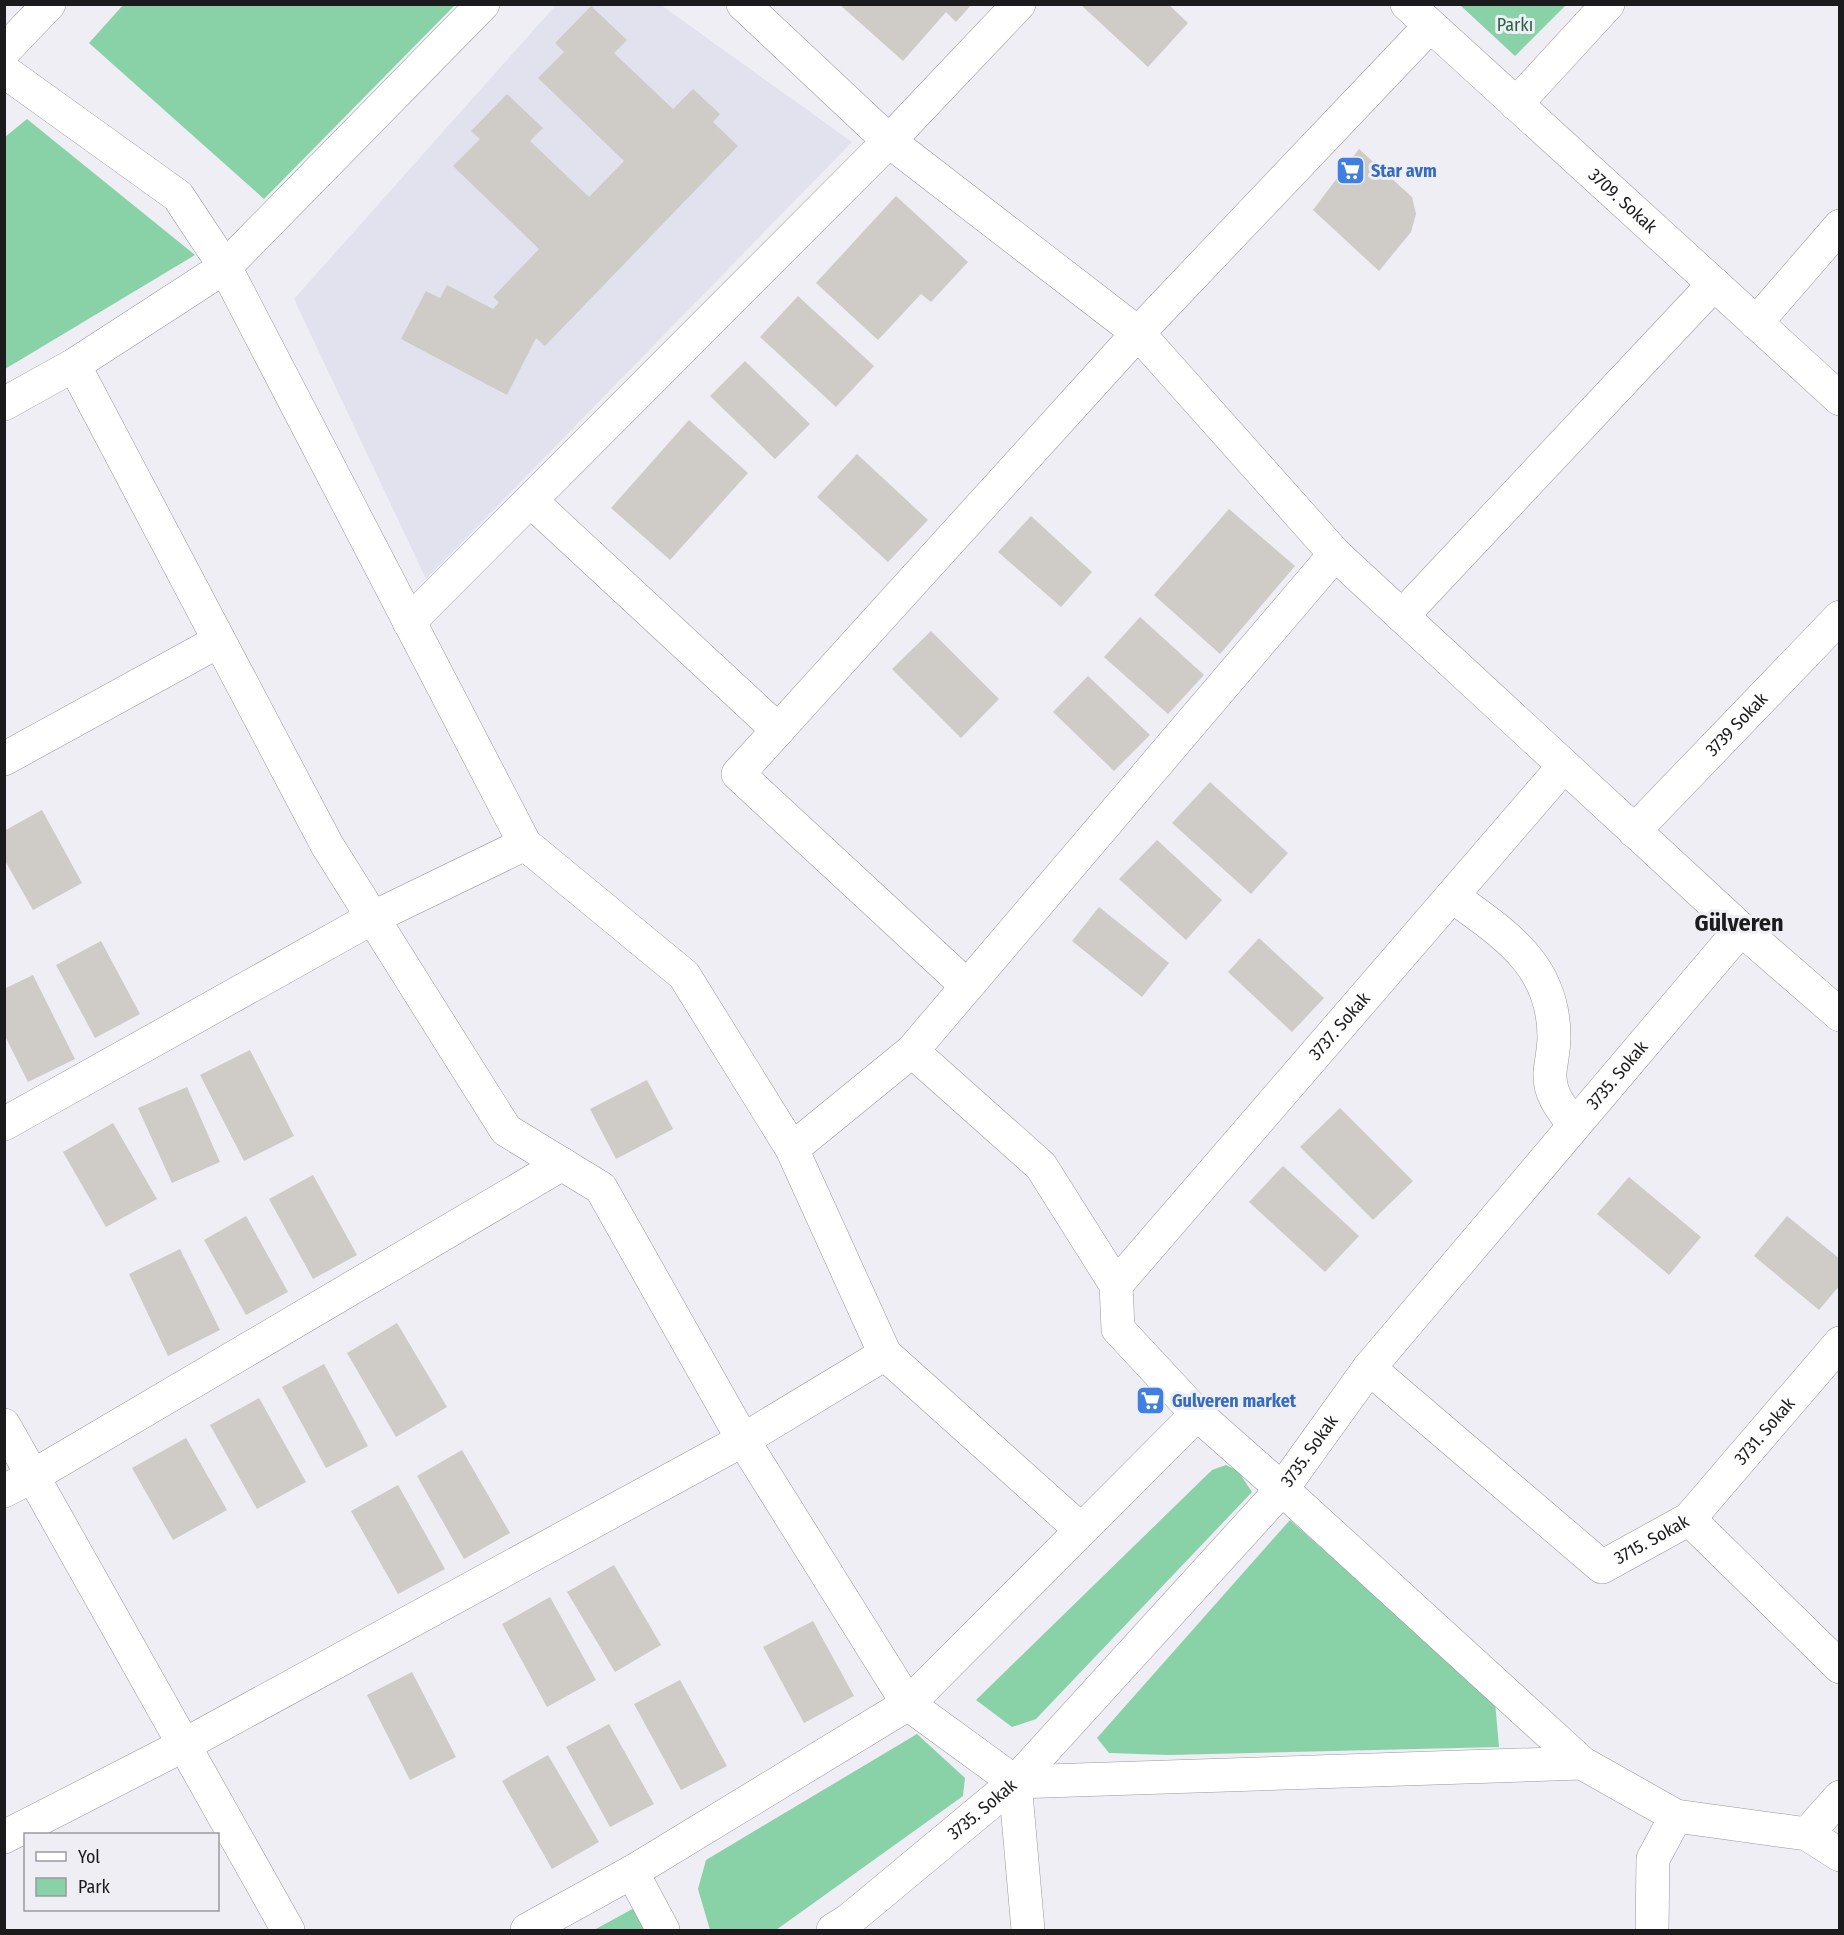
<svg xmlns="http://www.w3.org/2000/svg" width="1844" height="1935" font-family="'Fira Sans Condensed',sans-serif">
  <rect width="100%" height="100%" fill="#eeeef4"/>
  <path fill="#e2e2ef" d="M 556,5 L 661,5 L 852,142 L 426,579 L 294,299 Z"/>
  <g fill="#89d1a7">
    <path d="M 124,4 L 455,4 L 455,5 L 264,199 L 89,43 Z"/>
    <path d="M 1460,5 L 1566,5 L 1515,56 Z"/>
    <path d="M 27,119 L 195,255 L 5,369 L 5,137 Z"/>
    <path d="M 1226,1465 L 1238,1471 L 1252,1492 L 1036,1719 L 1012,1727 L 976,1700 L 1212,1470 Z"/>
    <path d="M 1290,1520 L 1495,1702 L 1499,1747 L 1168,1755 L 1109,1753 L 1097,1738 Z"/>
    <path d="M 917,1734 L 965,1778 L 963,1796 L 776,1930 L 710,1930 L 698,1889 L 706,1860 Z"/>
    <path d="M 636,1907 L 646,1930 L 594,1930 Z"/>
  </g>
  <g fill="#cfcbc7">
    <path d="M 839,4 L 972,4 L 956,22 L 946,12 L 903,61 Z"/>
    <path d="M 1080,4 L 1168,4 L 1188,23 L 1148,67 Z"/>
    <path d="M 591,6 L 627,40 L 614,53 L 673,109 L 693,89 L 720,114 L 713,122 L 738,146 L 545,346 L 536,338 L 507,395 L 401,339 L 426,291 L 440,298 L 447,285 L 493,309 L 499,302 L 493,297 L 539,249 L 453,166 L 480,139 L 471,131 L 507,94 L 543,128 L 530,141 L 589,197 L 624,161 L 538,78 L 564,52 L 555,43 Z"/>
    <path d="M 1359,149 L 1412,197 L 1416,214 L 1411,232 L 1379,271 L 1313,210 Z"/>
    <path d="M 896,196 L 968,262 L 931,302 L 921,294 L 878,340 L 816,283 Z"/>
    <path d="M 798,296 L 874,366 L 836,407 L 760,337 Z"/>
    <path d="M 745,361 L 810,424 L 775,459 L 710,396 Z"/>
    <path d="M 689,420 L 748,473 L 670,560 L 611,508 Z"/>
    <path d="M 857,454 L 928,520 L 888,562 L 817,497 Z"/>
    <path d="M 1229,509 L 1295,566 L 1220,654 L 1154,595 Z"/>
    <path d="M 1031,516 L 1092,572 L 1061,607 L 998,552 Z"/>
    <path d="M 1140,617 L 1204,675 L 1168,714 L 1104,657 Z"/>
    <path d="M 931,631 L 999,699 L 961,738 L 892,669 Z"/>
    <path d="M 1088,676 L 1150,735 L 1114,771 L 1053,712 Z"/>
    <path d="M 1210,782 L 1288,853 L 1251,894 L 1172,823 Z"/>
    <path d="M 42,810 L 82,883 L 33,910 L 4,859 L 4,831 Z"/>
    <path d="M 1157,840 L 1222,900 L 1186,940 L 1119,879 Z"/>
    <path d="M 1099,907 L 1169,963 L 1142,997 L 1072,941 Z"/>
    <path d="M 1259,938 L 1324,998 L 1292,1032 L 1228,972 Z"/>
    <path d="M 101,941 L 140,1014 L 95,1038 L 56,965 Z"/>
    <path d="M 33,975 L 75,1059 L 28,1082 L 4,1034 L 4,989 Z"/>
    <path d="M 250,1050 L 294,1136 L 244,1161 L 200,1075 Z"/>
    <path d="M 647,1080 L 673,1129 L 616,1159 L 590,1109 Z"/>
    <path d="M 187,1087 L 220,1162 L 172,1183 L 138,1108 Z"/>
    <path d="M 1340,1108 L 1413,1181 L 1373,1220 L 1300,1147 Z"/>
    <path d="M 113,1123 L 157,1199 L 106,1227 L 63,1152 Z"/>
    <path d="M 1283,1166 L 1359,1236 L 1325,1272 L 1249,1202 Z"/>
    <path d="M 313,1175 L 357,1255 L 313,1279 L 269,1199 Z"/>
    <path d="M 1629,1177 L 1701,1237 L 1669,1275 L 1597,1214 Z"/>
    <path d="M 246,1216 L 288,1292 L 246,1315 L 204,1240 Z"/>
    <path d="M 1787,1216 L 1840,1259 L 1840,1285 L 1819,1310 L 1754,1256 Z"/>
    <path d="M 180,1249 L 220,1330 L 168,1356 L 129,1274 Z"/>
    <path d="M 397,1323 L 447,1407 L 396,1437 L 347,1353 Z"/>
    <path d="M 324,1364 L 368,1446 L 326,1468 L 282,1387 Z"/>
    <path d="M 259,1398 L 306,1482 L 257,1509 L 210,1425 Z"/>
    <path d="M 186,1438 L 227,1510 L 173,1540 L 132,1468 Z"/>
    <path d="M 462,1450 L 510,1533 L 464,1559 L 417,1476 Z"/>
    <path d="M 398,1485 L 445,1569 L 398,1594 L 351,1511 Z"/>
    <path d="M 614,1565 L 661,1645 L 615,1672 L 567,1592 Z"/>
    <path d="M 550,1597 L 596,1680 L 547,1707 L 502,1624 Z"/>
    <path d="M 813,1621 L 854,1696 L 804,1723 L 763,1647 Z"/>
    <path d="M 412,1672 L 456,1757 L 410,1780 L 367,1695 Z"/>
    <path d="M 680,1680 L 727,1766 L 681,1790 L 634,1704 Z"/>
    <path d="M 609,1724 L 654,1804 L 610,1827 L 566,1747 Z"/>
    <path d="M 548,1755 L 599,1842 L 552,1869 L 502,1781 Z"/>
  </g>
  <g fill="none" stroke-linecap="round" stroke-linejoin="round">
    <defs>
      <g id="minor">
        <path d="M 743,4 L 889,141 L 1138,333 L 1335,554 L 1741,929 L 1840,1015"/>
        <path id="s1" d="M 1407,4 L 1840,399"/>
        <path d="M 4,51 L 49,4"/>
        <path d="M 4,71 L 178,196 L 225,267 L 525,844 L 684,975 L 792,1149 L 885,1354 L 1080,1529"/>
        <path d="M 1516,104 L 1608,4"/>
        <path d="M 1756,323 L 1840,226"/>
        <path d="M 74,365 L 327,845 L 506,1130 L 601,1188 L 743,1440 L 908,1704 L 1015,1782 L 1582,1763"/>
        <path d="M 4,404 L 74,365 L 225,267 L 483,4"/>
        <path d="M 531,501 L 778,730"/>
        <path d="M 1402,616 L 1714,284"/>
        <path d="M 409,622 L 889,141 L 1019,4"/>
        <path d="M 4,759 L 219,641"/>
        <path id="s2" d="M 1634,831 L 1840,617"/>
        <path d="M 1452,896 C 1504,934 1554,964 1554,1037 C 1554,1049 1551,1061 1550,1073 C 1549,1095 1562,1109 1574,1125"/>
        <path d="M 967,986 L 738,774 L 1138,333 L 1430,26"/>
        <path d="M 912,1051 L 1041,1166 L 1116,1285 L 1118,1329 L 1197,1414 L 1282,1489 L 1582,1763 L 1676,1816 L 1807,1834 L 1840,1855"/>
        <path d="M 4,1124 L 372,918 L 525,844"/>
        <path d="M 792,1149 L 912,1051 L 1335,554"/>
        <path id="s3" d="M 1116,1285 L 1564,766"/>
        <path id="s4" d="M 1369,1368 L 1602,1567 L 1689,1519 L 1840,1667"/>
        <path d="M 4,1425 L 288,1930"/>
        <path d="M 4,1491 L 33,1476 L 562,1164"/>
        <path id="s5" d="M 1689,1519 L 1840,1343"/>
        <path d="M 1015,1782 L 1028,1930"/>
        <path d="M 1807,1834 L 1840,1797"/>
        <path d="M 4,1837 L 184,1745 L 743,1440 L 885,1354"/>
        <path d="M 632,1872 L 663,1930"/>
        <path d="M 527,1930 L 632,1872 L 908,1704 L 1197,1414"/>
        <path id="s6" d="M 833,1930 L 849,1920 L 1015,1782 L 1282,1489 L 1369,1368 L 1741,929"/>
        <path d="M 1652,1930 L 1653,1859 L 1676,1816"/>
      </g>
    </defs>
    <use href="#minor" stroke="#98989d" stroke-width="34"/>
    <use href="#minor" stroke="#fff" stroke-width="33"/>
  </g>
  <defs>
    <symbol id="supermarket-square" viewBox="-11 -11 22 22"><rect x="-9" y="-9" width="18" height="18" rx="4" fill="#3f7fe0" stroke="#eeeef4"/><path d="M-6-5.5h2.5l.6 2H6L4.5 2H-2.5L-4.4-4H-6ZM-1.5 3.2a1.3 1.3 0 1 0 .1 0ZM3 3.2a1.3 1.3 0 1 0 .1 0Z" fill="#fff"/></symbol>
  </defs>
  <g fill-rule="evenodd">
    <use href="#supermarket-square" x="1334" y="154" width="33" height="33"/>
    <use href="#supermarket-square" x="1134" y="1384" width="33" height="33"/>
  </g>
  <g text-anchor="middle" dominant-baseline="central" stroke-width="6" stroke-linejoin="round" paint-order="stroke">
    <g font-size="18" fill="#246544" stroke="#eeeef4">
      <text x="1515" y="25">Parkı</text>
    </g>
    <g font-size="18" font-weight="bold" fill="#366cbe" stroke="#eeeef4" text-anchor="start">
      <text x="1371" y="171">Star avm</text>
      <text x="1172" y="1401">Gulveren market</text>
    </g>
    <g font-size="18" fill="#1b1b1d" stroke="#eeeef4">
      <text stroke="none"><textPath href="#s1" startOffset="292">3709. Sokak</textPath></text>
      <text stroke="none"><textPath href="#s2" startOffset="148">3739 Sokak</textPath></text>
      <text stroke="none"><textPath href="#s3" startOffset="342">3737. Sokak</textPath></text>
      <text stroke="none"><textPath href="#s6" startOffset="1164">3735. Sokak</textPath></text>
      <text stroke="none"><textPath href="#s5" startOffset="116">3731. Sokak</textPath></text>
      <text stroke="none"><textPath href="#s6" startOffset="678">3735. Sokak</textPath></text>
      <text stroke="none"><textPath href="#s4" startOffset="363">3715. Sokak</textPath></text>
      <text stroke="none"><textPath href="#s6" startOffset="192">3735. Sokak</textPath></text>
    </g>
    <g font-size="24" font-weight="bold" fill="#1b1b1d" stroke="#eeeef4">
      <text x="1739" y="923">Gülveren</text>
    </g>
  </g>
  <rect width="1844" height="1935" fill="none" stroke="#1b1b1d" stroke-width="12"/>
  <rect x="24" y="1833" width="195" height="78" fill="#eeeef4" stroke="#9a9a9e" stroke-width="1.5"/>
  <rect x="36" y="1852" width="30" height="9" fill="#ffffff" stroke="#9a9a9e" stroke-width="1.5"/>
  <text x="78" y="1863" font-size="18" fill="#1b1b1d">Yol</text>
  <rect x="36" y="1878" width="30" height="18" fill="#89d1a7" stroke="#9a9a9e" stroke-width="1.5"/>
  <text x="78" y="1893" font-size="18" fill="#1b1b1d">Park</text>
</svg>
